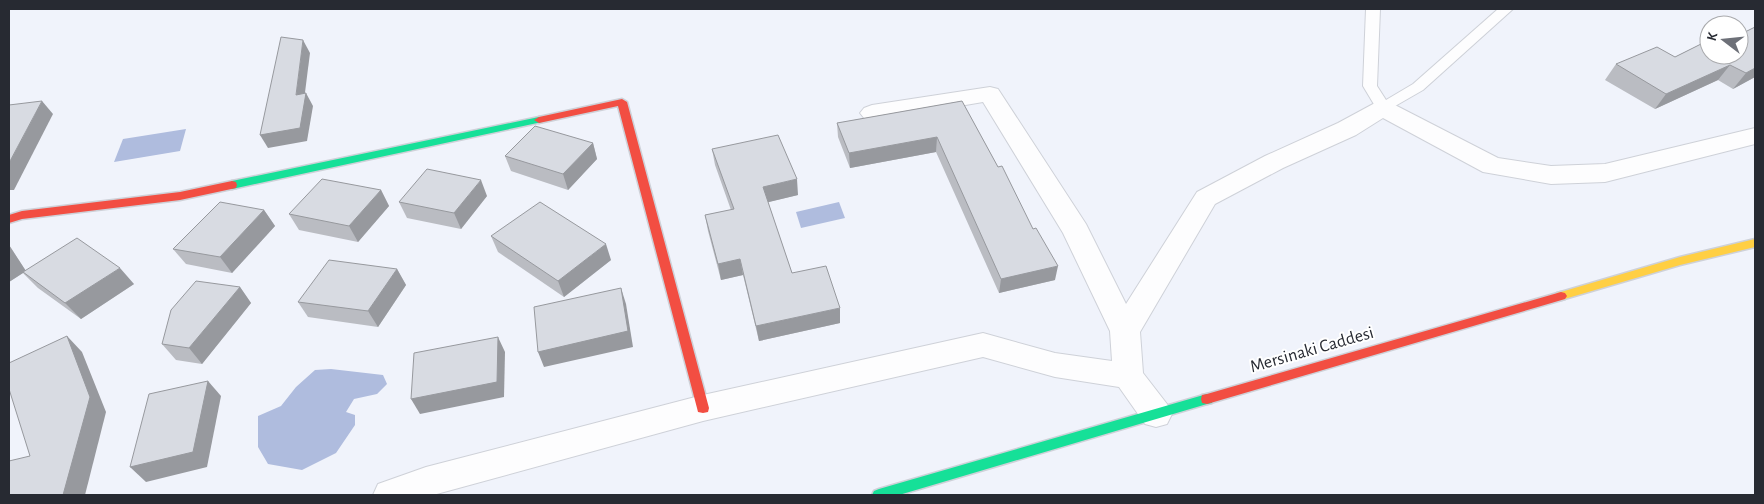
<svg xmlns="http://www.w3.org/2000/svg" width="1764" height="504" font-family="'Alegreya Sans',sans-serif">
  <rect width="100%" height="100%" fill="#f0f3fb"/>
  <g fill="#afbcde">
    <path d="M 186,129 L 180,151 L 114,162 L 123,139 Z"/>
    <path d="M 839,202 L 845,218 L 801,228 L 796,212 Z"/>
    <path d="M 331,369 L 383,375 L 387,384 L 377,394 L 354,399 L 346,412 L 355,415 L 355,425 L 336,453 L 302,470 L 268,464 L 258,447 L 258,416 L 281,406 L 296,387 L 315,370 Z"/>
  </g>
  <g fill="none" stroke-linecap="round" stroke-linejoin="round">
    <defs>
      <path id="lane" d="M 1366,9 L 1380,9 L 1377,86 L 1386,100 L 1413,84 L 1498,9 L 1513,9 L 1423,90 L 1383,113 L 1378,111 L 1363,86 Z"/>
      <path id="street" d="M 990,87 L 998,89 L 1086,224 L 1126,304 L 1197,192 L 1265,156 L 1338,123 L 1375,103 L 1383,101 L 1391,103 L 1498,158 L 1551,166 L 1605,164 L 1755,128 L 1755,144 L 1605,182 L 1551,184 L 1483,172 L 1383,118 L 1356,135 L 1283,168 L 1215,204 L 1140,332 L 1143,373 L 1167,404 L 1172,414 L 1167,424 L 1156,427 L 1145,424 L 1119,387 L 1055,377 L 983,357 L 703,421 L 433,495 L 373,495 L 378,484 L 426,467 L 703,395 L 983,333 L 1055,353 L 1112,361 L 1110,331 L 1063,233 L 983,102 L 872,121 L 864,118 L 860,113 L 864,108 L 872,105 Z"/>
      <g id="fast">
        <path d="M 539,117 L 542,118 L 544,120 L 542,122 L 232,189 L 227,185 L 232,181 Z"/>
        <path d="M 1207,394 L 1212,395 L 1213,399 L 1212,403 L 1207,404 L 899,495 L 872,495 L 874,491 L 879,489 Z"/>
      </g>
      <path id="slow" d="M 1755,239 L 1755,247 L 1680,265 L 1561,300 L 1557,299 L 1555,296 L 1557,293 L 1561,292 L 1680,257 Z"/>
      <g id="jam">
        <path d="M 622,99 L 627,102 L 709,408 L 708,412 L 703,413 L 698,412 L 697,408 L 618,106 L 539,123 L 534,120 L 539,117 Z"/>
        <path d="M 232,181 L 236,182 L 237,185 L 236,188 L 180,200 L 22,219 L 9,223 L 9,215 L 22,211 L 180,192 Z"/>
        <path d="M 1561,292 L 1565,293 L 1567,296 L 1565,299 L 1207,404 L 1202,403 L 1201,399 L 1202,395 L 1207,394 Z"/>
      </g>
    </defs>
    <use href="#lane" stroke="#ced1d8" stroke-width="2"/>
    <use href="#street" stroke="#ced1d8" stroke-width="2"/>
    <use href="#fast" stroke="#ced1d8" stroke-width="3"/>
    <use href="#slow" stroke="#ced1d8" stroke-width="3"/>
    <use href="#jam" stroke="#ced1d8" stroke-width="3"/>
    <use href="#lane" fill="#fdfdfe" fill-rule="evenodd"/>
    <use href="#street" fill="#fdfdfe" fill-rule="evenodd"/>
    <use href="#fast" fill="#16e098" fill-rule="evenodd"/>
    <use href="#slow" fill="#ffcf43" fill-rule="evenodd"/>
    <use href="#jam" fill="#f24e42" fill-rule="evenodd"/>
  </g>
  <g fill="#babcc2">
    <path d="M 1709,40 L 1755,77 L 1733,89 L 1718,80 L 1655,109 L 1605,80 L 1616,64 L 1675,57 Z"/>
    <path d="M 962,101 L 998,167 L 1033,229 L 1055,280 L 999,293 L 936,152 L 850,168 L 838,137 L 837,123 Z"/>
    <path d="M 593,143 L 597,159 L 568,190 L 511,171 L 505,156 Z"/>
    <path d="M 712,149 L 798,195 L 768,202 L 792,273 L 840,323 L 759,341 L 743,275 L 721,280 L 708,231 L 705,215 L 731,210 L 715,165 Z"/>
    <path d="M 381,190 L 389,206 L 358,242 L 299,230 L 289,214 Z"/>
    <path d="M 487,196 L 461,229 L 407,218 L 399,202 Z"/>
    <path d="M 264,210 L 275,226 L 232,273 L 186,264 L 173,249 Z"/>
    <path d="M 491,236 L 611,260 L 564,297 L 498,252 Z"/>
    <path d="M 9,245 L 11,248 L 25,270 L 134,284 L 81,319 L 38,288 L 23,273 L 9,282 Z"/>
    <path d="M 397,269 L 406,285 L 378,327 L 308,317 L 298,302 Z"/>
    <path d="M 240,287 L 251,303 L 202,364 L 176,360 L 162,344 Z"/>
  </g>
  <g fill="#97999e">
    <path d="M 303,40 L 310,53 L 303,108 L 296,95 Z"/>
    <path d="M 1730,65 L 1718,80 L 1655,109 L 1666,94 Z"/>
    <path d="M 1755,68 L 1755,77 L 1733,89 L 1746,73 Z"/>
    <path d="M 306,93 L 313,106 L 307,141 L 268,148 L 260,135 Z"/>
    <path d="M 42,101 L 53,114 L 14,190 L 9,190 L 9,163 Z"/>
    <path d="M 937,137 L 936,152 L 850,168 L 849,153 Z"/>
    <path d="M 593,143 L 597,159 L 568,190 L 563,174 Z"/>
    <path d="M 797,179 L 798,195 L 765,203 L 763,187 Z"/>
    <path d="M 481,180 L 487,196 L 461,229 L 454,213 Z"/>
    <path d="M 381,190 L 389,206 L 358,242 L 349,226 Z"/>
    <path d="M 264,210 L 275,226 L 232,273 L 220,257 Z"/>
    <path d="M 606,244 L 611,260 L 564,297 L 558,281 Z"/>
    <path d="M 9,245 L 11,248 L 26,271 L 9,282 Z"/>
    <path d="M 740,259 L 743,275 L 721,280 L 718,264 Z"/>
    <path d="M 1058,266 L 1055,280 L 999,293 L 1001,279 Z"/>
    <path d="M 120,268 L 134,284 L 81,319 L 65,303 Z"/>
    <path d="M 397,269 L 406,285 L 378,327 L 368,311 Z"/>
    <path d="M 240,287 L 251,303 L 202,364 L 189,348 Z"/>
    <path d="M 621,288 L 626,304 L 633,347 L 544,367 L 538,352 Z"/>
    <path d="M 840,308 L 840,323 L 759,341 L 756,326 Z"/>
    <path d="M 67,336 L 82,352 L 106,412 L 85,495 L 63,495 Z"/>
    <path d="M 498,337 L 505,352 L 504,397 L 420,414 L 411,399 Z"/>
    <path d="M 208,381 L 221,396 L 207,467 L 146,482 L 130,467 Z"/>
  </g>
  <g fill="#d8dbe2" stroke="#97999e">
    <path d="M 1755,27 L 1755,68 L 1746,73 L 1730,65 L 1666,94 L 1616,64 L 1657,47 L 1675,57 L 1709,40 L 1709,55 L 1739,55 L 1739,35 Z"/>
    <path d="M 281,37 L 303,40 L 296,95 L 306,93 L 300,128 L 260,135 Z"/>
    <path d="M 42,101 L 9,163 L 9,105 Z"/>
    <path d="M 962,101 L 998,167 L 1002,166 L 1033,229 L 1036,228 L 1058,266 L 1001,279 L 937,137 L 849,153 L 837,123 Z"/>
    <path d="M 535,126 L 593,143 L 563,174 L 505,156 Z"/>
    <path d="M 778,135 L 797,179 L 763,187 L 792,273 L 826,266 L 840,308 L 756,326 L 740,259 L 718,264 L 705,215 L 734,209 L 712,149 Z"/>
    <path d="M 427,169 L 481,180 L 454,213 L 399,202 Z"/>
    <path d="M 322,179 L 381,190 L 349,226 L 289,214 Z"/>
    <path d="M 220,202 L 264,210 L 220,257 L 173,249 Z"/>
    <path d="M 540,202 L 606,244 L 558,281 L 491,236 Z"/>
    <path d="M 77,238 L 120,268 L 65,303 L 23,272 Z"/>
    <path d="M 329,260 L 397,269 L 368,311 L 298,302 Z"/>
    <path d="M 196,281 L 240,287 L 189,348 L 162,344 L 171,310 Z"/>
    <path d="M 621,288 L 628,331 L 538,352 L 534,307 Z"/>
    <path d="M 67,336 L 90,397 L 63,495 L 9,495 L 9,461 L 30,456 L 9,389 L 9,363 Z"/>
    <path d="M 498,337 L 497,382 L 411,399 L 414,353 Z"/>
    <path d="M 208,381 L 193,452 L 130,467 L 149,394 Z"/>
  </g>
  <g text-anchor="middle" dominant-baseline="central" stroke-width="4" stroke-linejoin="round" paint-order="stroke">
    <g font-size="18" fill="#272a32" stroke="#fff">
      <text transform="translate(1312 350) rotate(-16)">Mersinaki Caddesi</text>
    </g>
  </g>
  <rect width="1764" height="504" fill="none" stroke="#272a32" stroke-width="20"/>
  <g transform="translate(1724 40) rotate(286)"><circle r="24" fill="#ffffff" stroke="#a9aaad"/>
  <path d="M0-4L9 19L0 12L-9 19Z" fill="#6d7078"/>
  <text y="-8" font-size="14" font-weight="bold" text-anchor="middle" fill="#272a32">K</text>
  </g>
</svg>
